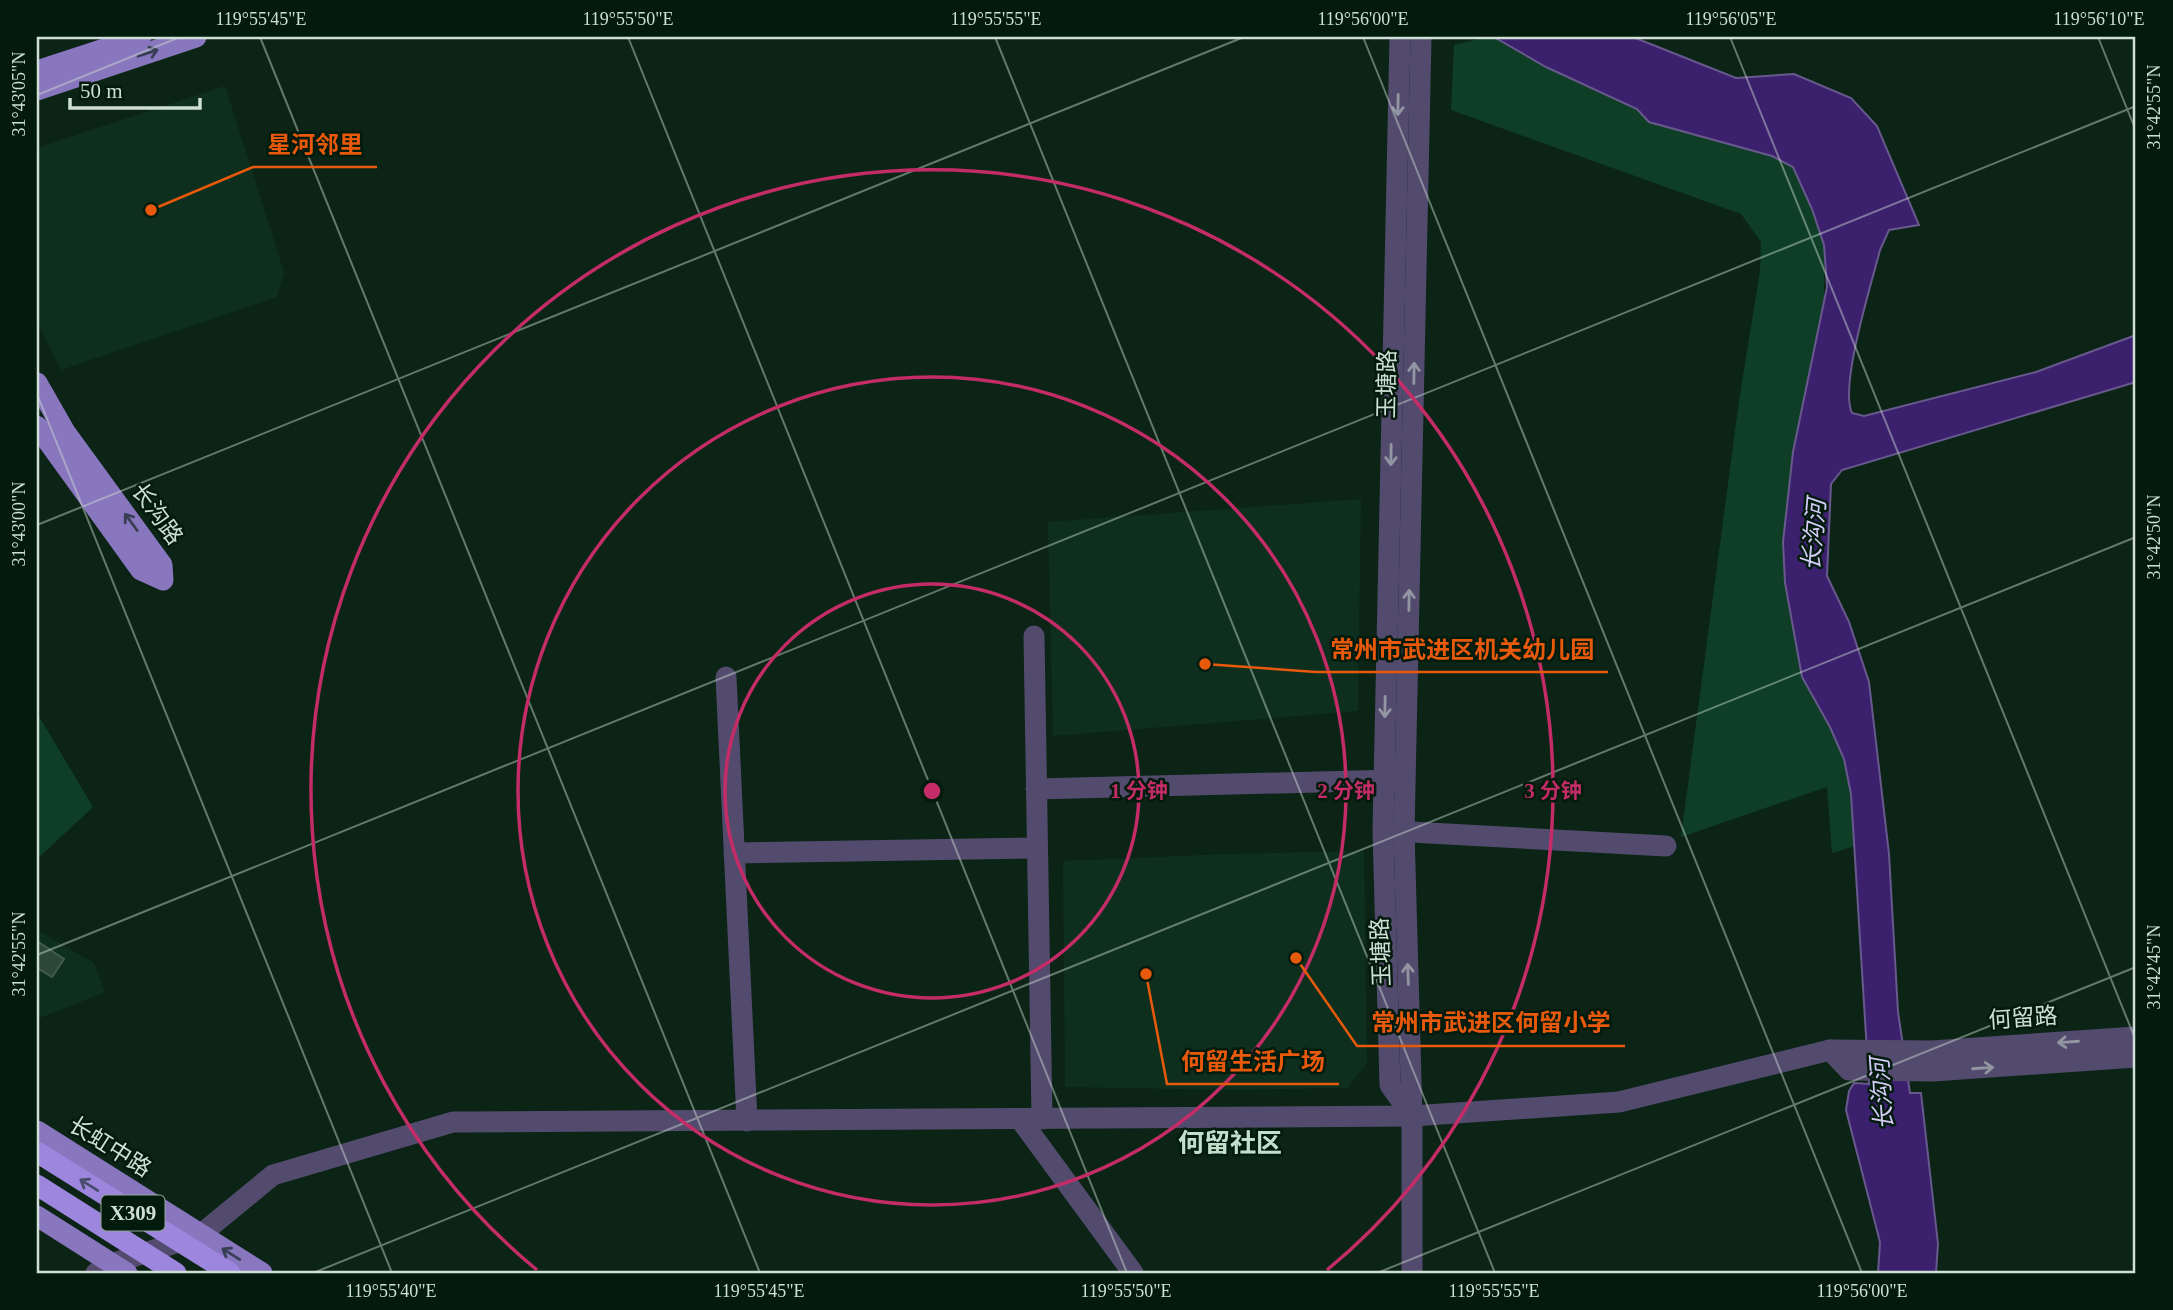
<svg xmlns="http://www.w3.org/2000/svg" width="2173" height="1310" font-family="'Times New Roman','Noto Sans SC',serif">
  <rect width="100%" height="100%" fill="#0b2416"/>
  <g fill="#0e2f1e">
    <path d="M 225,86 L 284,272 L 277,297 L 61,370 L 37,322 L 37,148 Z"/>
    <path d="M 1361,499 L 1358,711 L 1053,736 L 1048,522 Z"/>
    <path d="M 1364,851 L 1367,1063 L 1347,1088 L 1229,1090 L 1065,1087 L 1063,861 L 1226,854 Z"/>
    <path d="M 37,930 L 94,963 L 105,992 L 37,1019 Z"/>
  </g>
  <g fill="#0f3e26">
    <path d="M 1486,37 L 1494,37 L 1546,67 L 1637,109 L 1649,122 L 1772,156 L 1793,167 L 1812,209 L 1824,245 L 1824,298 L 1793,452 L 1802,677 L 1824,715 L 1844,759 L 1851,794 L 1855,846 L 1832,853 L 1827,787 L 1681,837 L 1739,401 L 1760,271 L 1761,242 L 1741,214 L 1451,110 L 1454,45 Z"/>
    <path d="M 37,713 L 93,807 L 37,859 Z"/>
  </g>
  <path fill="#3b206e" stroke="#68598d" stroke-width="2" d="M 1494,37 L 1633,37 L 1736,78 L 1794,74 L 1851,98 L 1877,126 L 1919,225 L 1889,230 L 1880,250 C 1872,282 1839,386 1852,413 L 1864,416 L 2036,372 L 2136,335 L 2136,382 L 1842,470 L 1831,484 L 1827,576 L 1849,622 L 1869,682 L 1889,854 L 1898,1012 L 1910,1093 L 1921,1093 L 1938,1244 L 1936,1273 L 1878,1273 L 1880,1242 L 1846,1110 L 1849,1091 L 1854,1083 L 1869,1084 L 1851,794 L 1844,759 L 1830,727 L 1802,677 L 1785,583 L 1783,542 L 1793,452 L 1827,287 L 1824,245 L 1812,209 L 1793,167 L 1772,156 L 1649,122 L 1637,109 L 1546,67 Z"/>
  <path fill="#2d4737" stroke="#425c4c" stroke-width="2" d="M 37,941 L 64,959 L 52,977 L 37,968 Z"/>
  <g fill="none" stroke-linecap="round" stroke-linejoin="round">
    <g stroke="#534b6e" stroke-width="21">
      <path d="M 1400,37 L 1383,831 L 1390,1085 L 1412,1116"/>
      <path d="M 1034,636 L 1042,1119"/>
      <path d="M 726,677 L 747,1121"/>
      <path d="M 1036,789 L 1396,780"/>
      <path d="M 1392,831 L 1666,846"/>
      <path d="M 734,853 L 1037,848"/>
      <path d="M 1830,1050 L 1932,1051 L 2136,1037"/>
      <path d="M 1020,1119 L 1133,1273"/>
      <path d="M 96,1273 L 111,1264 L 200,1235 L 273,1175 L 453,1122 L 1412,1116 L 1619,1102 L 1830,1050 L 1849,1070 L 1933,1071 L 2136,1057"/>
      <path d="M 1412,1273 L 1412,1116 L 1404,832 L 1421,37"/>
    </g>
    <g stroke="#8876be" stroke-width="21">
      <path d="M 37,71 L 141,37"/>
      <path d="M 37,90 L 196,37"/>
      <path d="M 37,383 L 65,432 L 162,565 L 163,580 L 141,570 L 37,426"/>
      <path d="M 37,1131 L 262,1273"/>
      <path d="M 37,1216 L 127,1273"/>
    </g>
    <g stroke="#9d86de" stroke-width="21">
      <path d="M 37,1152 L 230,1273"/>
      <path d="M 37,1185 L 176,1273"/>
    </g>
  </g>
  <defs><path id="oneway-shaft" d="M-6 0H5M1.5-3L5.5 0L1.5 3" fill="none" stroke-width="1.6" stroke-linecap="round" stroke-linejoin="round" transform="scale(1.75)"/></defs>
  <g stroke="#383f54">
    <use href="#oneway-shaft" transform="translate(148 53) rotate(-18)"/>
    <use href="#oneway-shaft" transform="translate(131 522) rotate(-126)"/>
    <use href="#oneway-shaft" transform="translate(231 1254) rotate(-148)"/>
  </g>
  <g stroke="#9295a2">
    <use href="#oneway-shaft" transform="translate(1398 105) rotate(91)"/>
    <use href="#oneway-shaft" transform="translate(1414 373) rotate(-89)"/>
    <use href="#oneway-shaft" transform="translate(1391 455) rotate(91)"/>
    <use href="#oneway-shaft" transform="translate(1409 600) rotate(-89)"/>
    <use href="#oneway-shaft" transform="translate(1385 707) rotate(91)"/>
    <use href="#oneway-shaft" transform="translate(1408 974) rotate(-92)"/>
    <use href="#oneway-shaft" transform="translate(2068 1042) rotate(176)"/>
    <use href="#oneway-shaft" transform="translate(1983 1068) rotate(-4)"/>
  </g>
  <use stroke="#484b6b" href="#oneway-shaft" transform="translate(89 1185) rotate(-148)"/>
  <path fill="none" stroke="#d0dfd5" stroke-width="2" stroke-opacity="0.45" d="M 260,37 L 760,1273M 628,37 L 1127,1273M 995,37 L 1495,1273M 1363,37 L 1862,1273M 1730,37 L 2136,1041M 2098,37 L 2136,131M 37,95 L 180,37M 37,394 L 392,1273M 37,525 L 1244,37M 37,955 L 2136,106M 313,1273 L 2136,537M 1377,1273 L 2136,967"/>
  <g fill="none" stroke="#c32c67" stroke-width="3.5">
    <circle cx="932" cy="791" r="207"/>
    <circle cx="932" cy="791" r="414"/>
    <path d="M537 1270A621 621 0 1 1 1327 1270"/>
  </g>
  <g text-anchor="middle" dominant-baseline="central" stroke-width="5" stroke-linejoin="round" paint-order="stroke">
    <rect fill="#031b0d" stroke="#92a499" stroke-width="2" x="101.5" y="1195.5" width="63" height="35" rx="5"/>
    <g font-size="21" font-weight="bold" fill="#d0dfd5">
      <text x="133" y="1213">X309</text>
    </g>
    <g font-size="23" fill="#d0dfd5" stroke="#031b0d">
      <text transform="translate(1387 384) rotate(-89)">玉塘路</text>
      <text transform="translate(157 514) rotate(54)">长沟路</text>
      <text transform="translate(1381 952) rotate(-92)">玉塘路</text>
      <text transform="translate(2023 1018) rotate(-4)">何留路</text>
      <text transform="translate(110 1147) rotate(32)">长虹中路</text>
    </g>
    <g font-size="24" font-style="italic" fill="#d4cbf8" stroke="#031b0d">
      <text transform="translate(1814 535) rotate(-85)">长沟河</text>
      <text transform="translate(1882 1094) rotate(-94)">长沟河</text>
    </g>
    <g font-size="26" font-weight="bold" fill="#c1dfcb" stroke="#031b0d">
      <text x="1230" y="1143">何留社区</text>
    </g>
  </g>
  <circle cx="932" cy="791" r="10" fill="#c32c67" stroke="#031b0d" stroke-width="3.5"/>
  <g font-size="21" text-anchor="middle" font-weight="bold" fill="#c32c67" stroke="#031b0d" stroke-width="5" stroke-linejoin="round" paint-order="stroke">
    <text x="1139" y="798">1 分钟</text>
    <text x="1346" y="798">2 分钟</text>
    <text x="1553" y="798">3 分钟</text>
  </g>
  <path fill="none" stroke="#e8590c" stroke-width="2.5" d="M151 210L253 167H377M1205 664L1316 672H1608M1296 958L1357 1046H1625M1146 974L1167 1084H1339"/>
  <g fill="#e8590c" stroke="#031b0d" stroke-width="2.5">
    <circle cx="151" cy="210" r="7"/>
    <circle cx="1205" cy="664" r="7"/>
    <circle cx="1296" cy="958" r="7"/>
    <circle cx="1146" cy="974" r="7"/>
  </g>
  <g font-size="24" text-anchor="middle" font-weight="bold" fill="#e8590c" stroke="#031b0d" stroke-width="5" stroke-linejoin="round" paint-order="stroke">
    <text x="315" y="153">星河邻里</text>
    <text x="1462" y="658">常州市武进区机关幼儿园</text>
    <text x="1491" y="1031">常州市武进区何留小学</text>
    <text x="1253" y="1070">何留生活广场</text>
  </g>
  <rect width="2173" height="1310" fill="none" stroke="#031b0d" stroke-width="77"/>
  <path d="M70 98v10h130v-10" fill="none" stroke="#d0dfd5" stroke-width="3.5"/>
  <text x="80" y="98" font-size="21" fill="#d0dfd5" stroke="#031b0d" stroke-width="5" paint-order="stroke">50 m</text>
  <rect x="38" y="38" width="2096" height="1234" fill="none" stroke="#d0dfd5" stroke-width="2.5"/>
  <g font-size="18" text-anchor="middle" fill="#d0dfd5">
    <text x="261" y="25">119°55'45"E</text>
    <text x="628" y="25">119°55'50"E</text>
    <text x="996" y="25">119°55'55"E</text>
    <text x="1363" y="25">119°56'00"E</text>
    <text x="1731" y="25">119°56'05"E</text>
    <text x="2099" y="25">119°56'10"E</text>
    <text transform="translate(19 94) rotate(-90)" y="6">31°43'05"N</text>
    <text transform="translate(2154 107) rotate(-90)" y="6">31°42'55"N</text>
    <text transform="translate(19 524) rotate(-90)" y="6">31°43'00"N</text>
    <text transform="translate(2154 537) rotate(-90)" y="6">31°42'50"N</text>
    <text transform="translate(19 954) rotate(-90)" y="6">31°42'55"N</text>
    <text transform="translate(2154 967) rotate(-90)" y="6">31°42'45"N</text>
    <text x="391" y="1297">119°55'40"E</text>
    <text x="759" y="1297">119°55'45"E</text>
    <text x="1126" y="1297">119°55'50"E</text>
    <text x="1494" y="1297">119°55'55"E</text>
    <text x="1862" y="1297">119°56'00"E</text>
  </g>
</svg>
